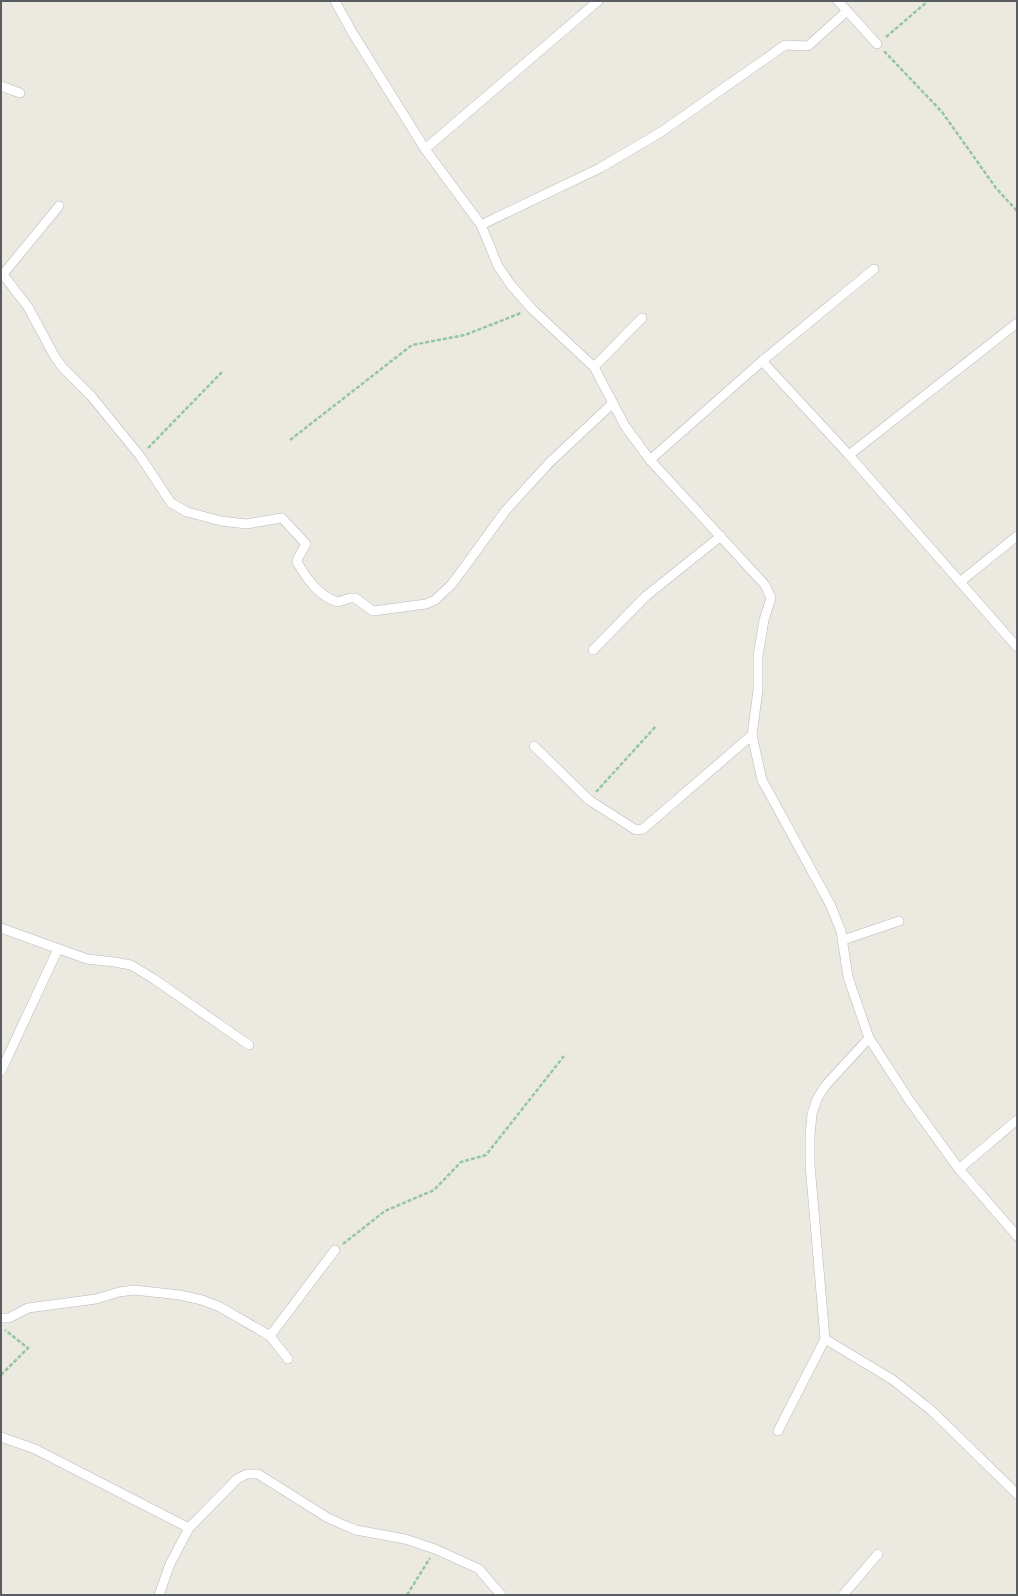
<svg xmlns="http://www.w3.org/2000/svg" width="1018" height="1596" font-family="Lato,sans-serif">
  <rect width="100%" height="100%" fill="#eceae0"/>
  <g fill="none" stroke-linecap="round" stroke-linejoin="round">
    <defs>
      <g id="service">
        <path d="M 335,1 L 352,32 L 425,149 L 481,225 L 498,266 L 511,285 L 532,309 L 594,367 L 625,426 L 650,460 L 765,585 L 771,598 L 764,620 L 758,656 L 758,690 L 752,735 L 762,780 L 830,904 L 841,931 L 848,977 L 869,1038 L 909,1100 L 959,1169 L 1017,1236"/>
        <path d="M 838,1 L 877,44"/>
        <path d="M 1,86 L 20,93"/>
        <path d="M 425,149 L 598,1"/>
        <path d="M 481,225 L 600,168 L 661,132 L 785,45 L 808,46 L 847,11"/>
        <path d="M 1,272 L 28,307 L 55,357 L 63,368 L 92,397 L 140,456 L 171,503 L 187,512 L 221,521 L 246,524 L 282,518 L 306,544 L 298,558 L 297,562 C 307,579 318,596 338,602 L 350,598 L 355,598 L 373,611 L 426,604 L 435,600 L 451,585 L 466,565 L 506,510 L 550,462 L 613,403"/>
        <path d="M 4,273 L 59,206"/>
        <path d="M 762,361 L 849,455 L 1017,647"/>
        <path d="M 594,367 L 642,318"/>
        <path d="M 849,455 L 1017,323"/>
        <path d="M 650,460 L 762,361 L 874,269"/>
        <path d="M 960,582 L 1017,536"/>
        <path d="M 593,650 L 646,596 L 721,536"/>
        <path d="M 534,746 L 589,800 L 636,830 L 643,829 L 752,735"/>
        <path d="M 1,928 L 87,959 L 114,962 L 131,965 L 154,979 L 249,1045"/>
        <path d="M 843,940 L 899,921"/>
        <path d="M 1,1071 L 58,949"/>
        <path d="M 959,1169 L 1017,1120"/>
        <path d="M 1,1318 L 9,1318 L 28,1308 L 96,1299 L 119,1292 L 134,1290 L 180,1295 L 202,1300 L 220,1307 L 270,1336 L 288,1359"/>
        <path d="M 270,1336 L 335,1250"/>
        <path d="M 825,1339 L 893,1380 L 932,1411 L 1017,1494"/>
        <path d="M 778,1431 L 825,1339 L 810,1165 L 810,1135 L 812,1114 L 817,1099 L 825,1086 L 869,1038"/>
        <path d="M 1,1437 L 35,1449 L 189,1528"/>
        <path d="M 159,1595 L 170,1564 L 189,1528 L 237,1479 L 247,1474 L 258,1474 L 328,1518 L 344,1525 L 356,1530 L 405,1539 L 435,1549 L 479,1569 L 501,1595"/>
        <path d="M 843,1595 L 878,1554"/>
      </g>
    </defs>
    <use href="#service" stroke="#b6b8bd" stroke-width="10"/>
    <g stroke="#95c6a3" stroke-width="2.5" stroke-dasharray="4 2" stroke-linecap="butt">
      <path d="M 886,37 L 928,1"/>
      <path d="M 884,51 L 942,112 L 996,188 L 1017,211"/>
      <path d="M 290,440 L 412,345 L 465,335 L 521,313"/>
      <path d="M 148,448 L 222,372"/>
      <path d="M 596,792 L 656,726"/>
      <path d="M 343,1244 L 385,1211 L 434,1190 L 461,1162 L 486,1155 L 564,1056"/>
      <path d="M 1,1375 L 28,1348 L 5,1330"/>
      <path d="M 407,1595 L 430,1558"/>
    </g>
    <use href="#service" stroke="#fff" stroke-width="9"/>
  </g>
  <rect width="1018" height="1596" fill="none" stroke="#595d61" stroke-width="4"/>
</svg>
